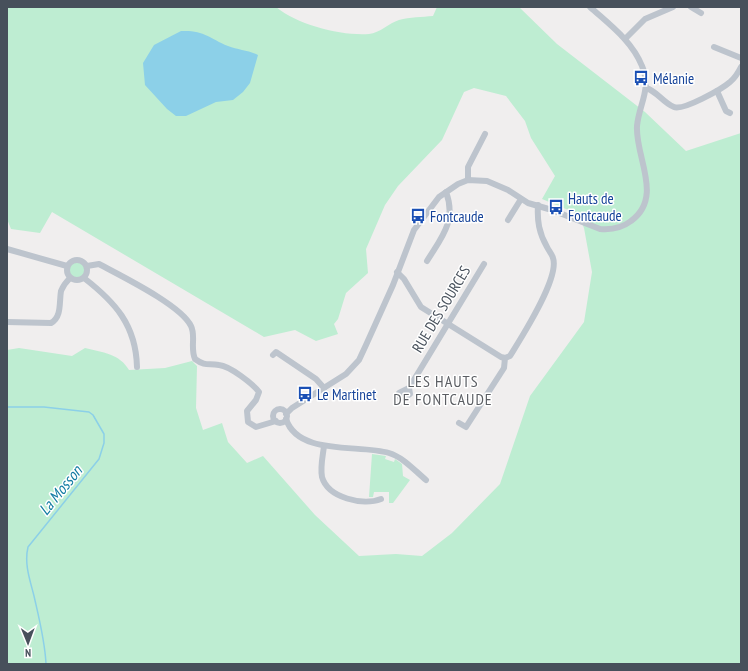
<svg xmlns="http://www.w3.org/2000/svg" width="748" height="671" font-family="'PT Sans Narrow',sans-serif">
  <rect width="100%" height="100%" fill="#f0eeee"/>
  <g fill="#beedd2">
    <path d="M 7,7 L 276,7 C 298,25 341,36 369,34 C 380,33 389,23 399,20 C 410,17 422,17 433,16 L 437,7 L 519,7 L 557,44 L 645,112 L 686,151 L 741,133 L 741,664 L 7,664 L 7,350 L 19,348 L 72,356 L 85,348 C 102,352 120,354 129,370 L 165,368 L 192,361 L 197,366 L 196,408 L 203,430 L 222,423 L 228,442 L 247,463 L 263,456 L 315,515 L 359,556 L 396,554 L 422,556 L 452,533 L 500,484 L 530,396 L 584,322 L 592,272 L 584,228 L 578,214 L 542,199 L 555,176 L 531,138 L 525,121 L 506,96 L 474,88 L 464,92 L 442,140 L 398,186 L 385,205 L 366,249 L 368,273 L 346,293 L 338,319 L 334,324 L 338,334 L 316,341 L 295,330 L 264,337 L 52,212 L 40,233 L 11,229 L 7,219 Z"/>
    <circle cx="77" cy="270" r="8"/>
    <path d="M 372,454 L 386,456 L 385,459 L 394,462 L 395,459 L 402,464 L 403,476 L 410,480 L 393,503 L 389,503 L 389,492 L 374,492 L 373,497 L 369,497 Z"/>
  </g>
  <path fill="#8cd0e8" d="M 181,31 C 204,30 209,38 228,46 C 238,50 248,50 258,55 L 250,83 L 243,92 L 233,100 L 216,102 L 186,116 L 176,116 L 167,109 L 145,85 L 143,63 L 154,45 Z"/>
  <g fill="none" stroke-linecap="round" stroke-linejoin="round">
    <path stroke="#8cd0e8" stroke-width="1.5" d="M 7,407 L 44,407 L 89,412 L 93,415 L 104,434 L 104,443 L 99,459 L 28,547 C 24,564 30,580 34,596 C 39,618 45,641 46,664"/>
    <g stroke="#bdc4cd" stroke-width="6">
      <path d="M 691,7 L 701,13"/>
      <path d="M 625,39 L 645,19 L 673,7"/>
      <path d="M 714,47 L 741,58"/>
      <path d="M 646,88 C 657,91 663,103 674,107 C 683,111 722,89 730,82 C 735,78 738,73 741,67"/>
      <path d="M 717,91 L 726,111 L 730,113"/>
      <path d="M 468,180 L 468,167 L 485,134"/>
      <path d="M 508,220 L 521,199"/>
      <path d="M 7,249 L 67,266"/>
      <circle cx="77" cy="270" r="10"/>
      <path d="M 427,261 C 441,238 457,221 446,192"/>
      <path d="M 87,266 L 99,264 C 121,276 181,305 191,326 C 196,336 190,348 195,359 C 206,367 208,363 219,365 C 230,366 253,384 259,392 L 256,400 L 247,411 L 248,422 L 256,427 L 276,421"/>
      <path d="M 397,272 L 404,279 L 421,307 L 501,357 L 505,358"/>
      <path d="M 84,278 C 115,302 136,325 137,367"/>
      <path d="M 7,322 L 51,323 C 62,317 59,302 61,291 C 63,286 66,282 70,278"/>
      <path d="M 273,355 L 276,352 L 316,379 L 324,388"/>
      <path d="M 409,388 L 410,394 L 404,398 L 400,397 L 399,393 L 409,388 L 484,264"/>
      <circle cx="280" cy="416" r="7"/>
      <path d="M 286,414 L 292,408 L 346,374 L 359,360 L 366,345 L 393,285 L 414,230 L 439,197 L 458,184 L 468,180 L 487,181 L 508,190 L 528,203 L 552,210 L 600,229 C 612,230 622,228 631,221 C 664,197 635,157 637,126 C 639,104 652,89 642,66 C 632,41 610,25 590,7"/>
      <path d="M 286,419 C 298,456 359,444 389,453 C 403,457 415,471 426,480"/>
      <path d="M 459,423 L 466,427 L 504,368 L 505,358 L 510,356 C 521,338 560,278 553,258 C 552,254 549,251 547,247 C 539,233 537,221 538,205"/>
      <path d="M 324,446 C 323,455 320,467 322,477 C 328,498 363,506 381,499"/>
    </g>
  </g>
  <defs>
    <symbol id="bus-bare" viewBox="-9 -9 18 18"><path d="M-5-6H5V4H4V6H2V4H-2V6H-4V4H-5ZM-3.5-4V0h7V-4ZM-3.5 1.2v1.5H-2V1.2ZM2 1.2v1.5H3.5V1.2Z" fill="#1a4fb4" stroke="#fff" stroke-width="2.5" paint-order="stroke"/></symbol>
  </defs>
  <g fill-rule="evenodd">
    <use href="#bus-bare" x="630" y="67" width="22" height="22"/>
    <use href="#bus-bare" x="545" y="196" width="22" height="22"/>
    <use href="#bus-bare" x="407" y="205" width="22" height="22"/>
    <use href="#bus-bare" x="294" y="383" width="22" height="22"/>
  </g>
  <g text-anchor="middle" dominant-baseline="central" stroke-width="3" stroke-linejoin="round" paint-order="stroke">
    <g font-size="15" fill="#164399" stroke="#fff" text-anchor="start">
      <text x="653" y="78">Mélanie</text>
      <text x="568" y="198">Hauts de<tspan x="568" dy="17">Fontcaude</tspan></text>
      <text x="430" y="216">Fontcaude</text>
      <text x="317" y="394">Le Martinet</text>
    </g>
    <g font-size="15" fill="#47505b" stroke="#fff">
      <text transform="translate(441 309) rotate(-59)">RUE DES SOURCES</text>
    </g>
    <g font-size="16" letter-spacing="1" fill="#5b5e63" stroke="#fff">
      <text x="443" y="381">LES HAUTS<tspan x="443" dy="18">DE FONTCAUDE</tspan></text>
    </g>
    <g font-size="16" font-style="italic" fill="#127ca3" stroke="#fff">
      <text transform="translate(60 490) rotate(-51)">La Mosson</text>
    </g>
  </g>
  <rect width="748" height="671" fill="none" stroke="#47505b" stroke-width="16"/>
  <g transform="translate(28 643) rotate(179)" stroke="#ffffff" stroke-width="3" paint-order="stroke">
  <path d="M0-3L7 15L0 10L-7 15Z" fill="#47505b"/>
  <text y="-6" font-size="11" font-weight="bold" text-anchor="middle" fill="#47505b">N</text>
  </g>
</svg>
